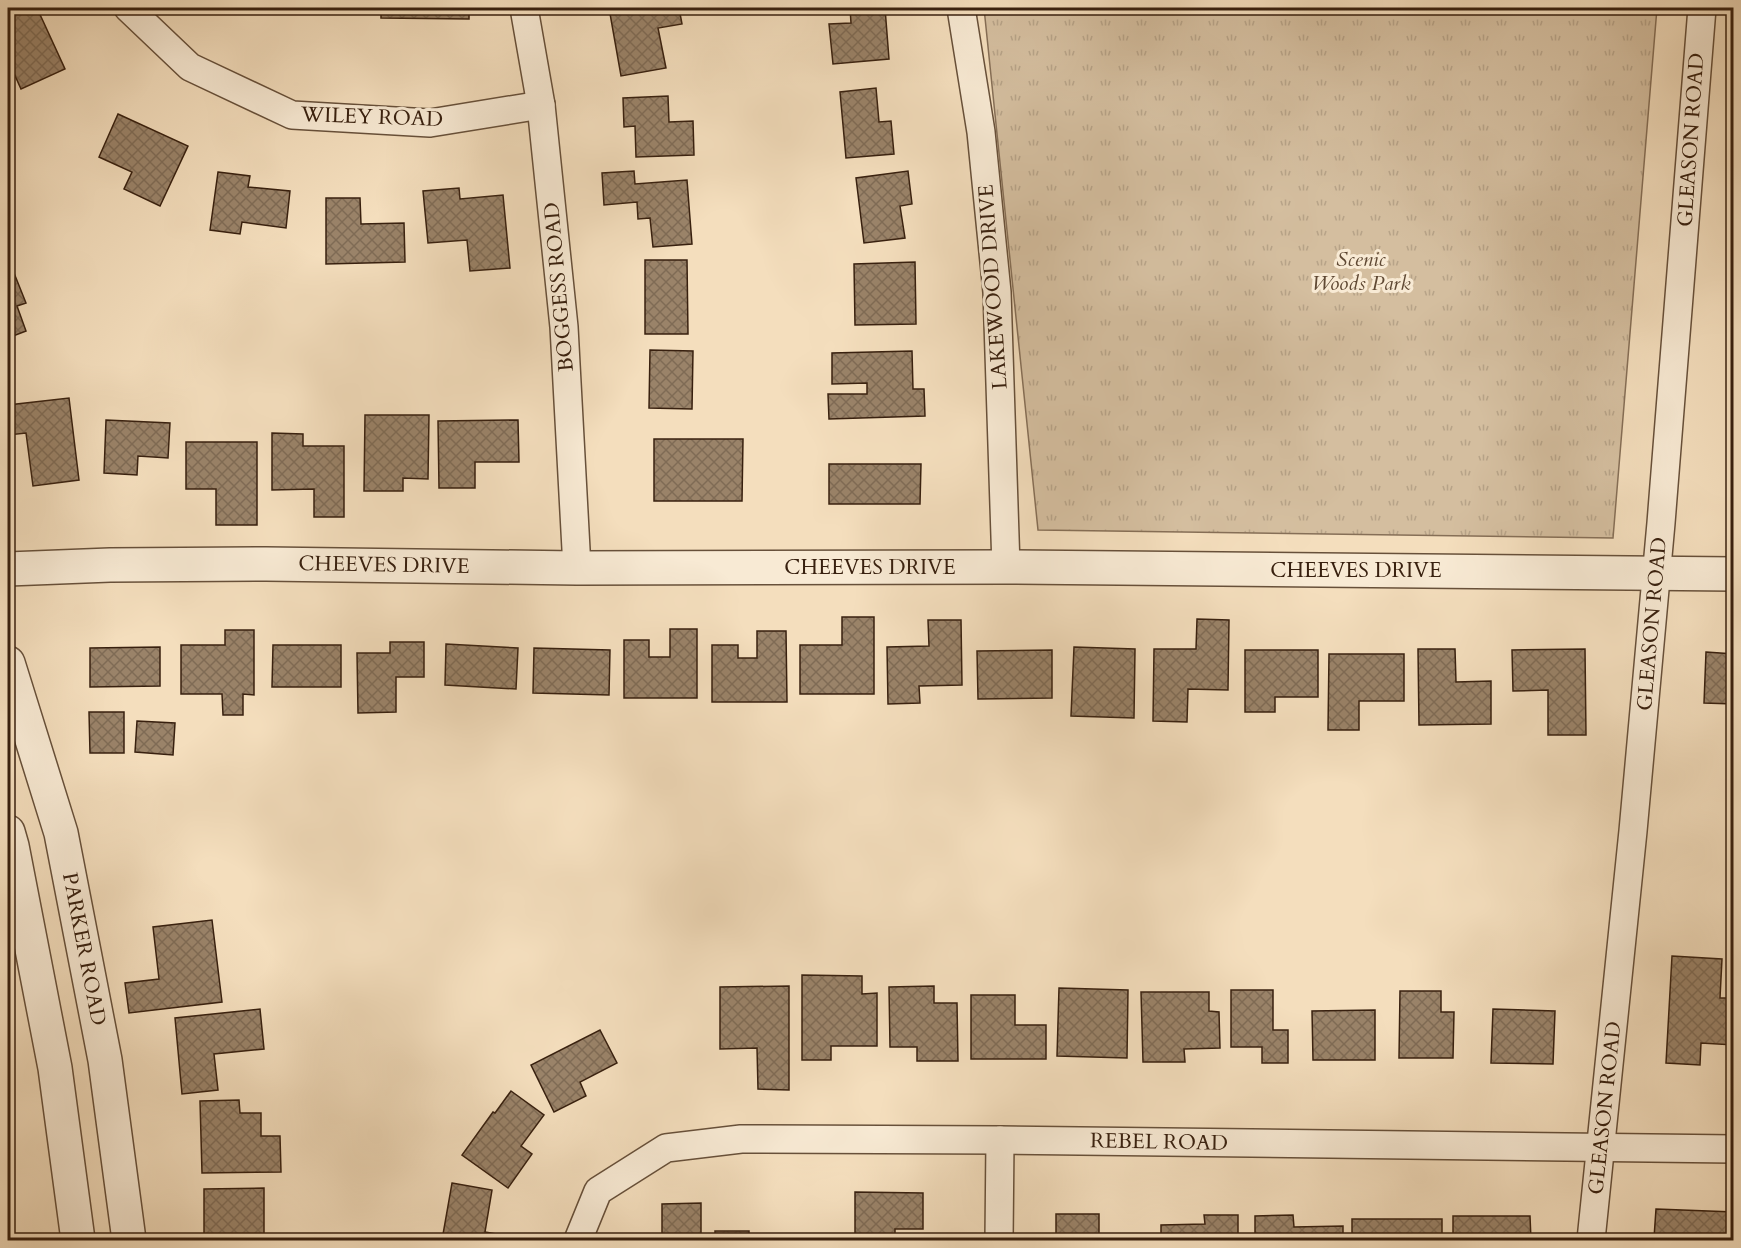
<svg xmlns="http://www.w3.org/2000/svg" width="1741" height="1248" font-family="Cardo,serif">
  <defs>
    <pattern id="park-tufts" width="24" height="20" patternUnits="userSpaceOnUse" patternTransform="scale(1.5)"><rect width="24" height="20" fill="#d4be9f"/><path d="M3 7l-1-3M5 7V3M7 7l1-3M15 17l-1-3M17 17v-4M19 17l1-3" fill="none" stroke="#b7a388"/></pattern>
    <pattern id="building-cross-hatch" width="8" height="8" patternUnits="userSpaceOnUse" patternTransform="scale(1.5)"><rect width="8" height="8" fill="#9a8369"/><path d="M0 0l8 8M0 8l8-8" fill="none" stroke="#7f6b55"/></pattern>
  </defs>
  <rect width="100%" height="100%" fill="#f4debd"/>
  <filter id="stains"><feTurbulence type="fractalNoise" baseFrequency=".00333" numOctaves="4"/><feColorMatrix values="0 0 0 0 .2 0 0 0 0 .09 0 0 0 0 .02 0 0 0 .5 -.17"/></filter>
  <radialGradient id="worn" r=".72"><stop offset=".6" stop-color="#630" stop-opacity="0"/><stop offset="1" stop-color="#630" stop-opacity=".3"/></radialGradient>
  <path fill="url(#park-tufts)" stroke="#866f57" stroke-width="1.5" d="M 984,8 L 1657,8 L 1613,538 L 1038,530 Z"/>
  <g fill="url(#building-cross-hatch)" stroke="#38200f" stroke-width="1.5">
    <path d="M 8,8 L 37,8 L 65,69 L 21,89 L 8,60 Z"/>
    <path d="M 381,8 L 469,8 L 469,19 L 381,18 Z"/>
    <path d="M 609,8 L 679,8 L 682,24 L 658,28 L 666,68 L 621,76 Z"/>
    <path d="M 850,8 L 885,8 L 889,59 L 833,64 L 829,24 L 851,23 Z"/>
    <path d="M 876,88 L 879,122 L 891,121 L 894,154 L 846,158 L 840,92 Z"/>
    <path d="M 668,96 L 669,122 L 693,121 L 694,155 L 636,157 L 635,126 L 624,127 L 623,98 Z"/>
    <path d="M 118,114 L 188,146 L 160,206 L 124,189 L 132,172 L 99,157 Z"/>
    <path d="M 634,171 L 635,184 L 687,180 L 692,244 L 653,247 L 650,218 L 638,219 L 637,202 L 604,205 L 602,173 Z"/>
    <path d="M 908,171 L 912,204 L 900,206 L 905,238 L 864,243 L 856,178 Z"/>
    <path d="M 218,172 L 250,176 L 248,187 L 290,191 L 286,228 L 242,222 L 240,234 L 210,230 Z"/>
    <path d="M 459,188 L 460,199 L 503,195 L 510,268 L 470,271 L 467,240 L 428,243 L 423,191 Z"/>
    <path d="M 326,198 L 360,198 L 361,224 L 404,223 L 405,262 L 326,264 Z"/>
    <path d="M 645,260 L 687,260 L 688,334 L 645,334 Z"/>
    <path d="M 915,262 L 916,324 L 855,325 L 854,264 Z"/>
    <path d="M 12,268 L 26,303 L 17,306 L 26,331 L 8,338 L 8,269 Z"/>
    <path d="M 650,350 L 693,351 L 692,409 L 649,408 Z"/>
    <path d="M 912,351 L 913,389 L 924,389 L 925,416 L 829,419 L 828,394 L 867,394 L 867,383 L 832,384 L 832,353 Z"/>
    <path d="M 69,398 L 79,480 L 33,486 L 26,433 L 8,435 L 8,405 Z"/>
    <path d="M 365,415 L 429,415 L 428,479 L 403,478 L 403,491 L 364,491 Z"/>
    <path d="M 106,420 L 170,423 L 168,458 L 138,456 L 137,475 L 104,473 Z"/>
    <path d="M 518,420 L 519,462 L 475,462 L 475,488 L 439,488 L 438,421 Z"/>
    <path d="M 272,433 L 303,434 L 303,446 L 344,446 L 344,517 L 314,517 L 314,489 L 272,490 Z"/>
    <path d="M 654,439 L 743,439 L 742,501 L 654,501 Z"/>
    <path d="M 186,442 L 257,442 L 257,525 L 216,525 L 216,489 L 186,489 Z"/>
    <path d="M 829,464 L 921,464 L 920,504 L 829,504 Z"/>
    <path d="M 842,617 L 874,617 L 874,694 L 800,694 L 800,645 L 842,645 Z"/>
    <path d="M 1197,619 L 1229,620 L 1228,690 L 1188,689 L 1187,722 L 1153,721 L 1154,649 L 1196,649 Z"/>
    <path d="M 928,620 L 961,620 L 962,685 L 919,686 L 920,703 L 888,704 L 887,647 L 929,646 Z"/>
    <path d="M 670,629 L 697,629 L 697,698 L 624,698 L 624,640 L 649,640 L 649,657 L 670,657 Z"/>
    <path d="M 225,630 L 254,630 L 254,695 L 243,694 L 243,715 L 223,715 L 222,694 L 181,694 L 181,645 L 225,645 Z"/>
    <path d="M 757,631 L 786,631 L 787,702 L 712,702 L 712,645 L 738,645 L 738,658 L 757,658 Z"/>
    <path d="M 390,642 L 424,642 L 424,677 L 396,677 L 396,712 L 358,713 L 357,653 L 390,653 Z"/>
    <path d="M 446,644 L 518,648 L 516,689 L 445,685 Z"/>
    <path d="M 273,645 L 341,645 L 341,687 L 272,687 Z"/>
    <path d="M 160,647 L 160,686 L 90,687 L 90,648 Z"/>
    <path d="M 1074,647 L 1135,649 L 1134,718 L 1071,716 Z"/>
    <path d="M 534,648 L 610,650 L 609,695 L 533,693 Z"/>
    <path d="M 1418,649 L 1455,649 L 1456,682 L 1491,681 L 1491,724 L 1419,725 Z"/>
    <path d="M 1585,649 L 1586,735 L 1548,735 L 1548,690 L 1513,691 L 1512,650 Z"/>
    <path d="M 1052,650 L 1052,698 L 978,699 L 977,651 Z"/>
    <path d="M 1245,650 L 1318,650 L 1318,697 L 1275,697 L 1275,712 L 1245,712 Z"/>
    <path d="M 1706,652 L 1734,654 L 1734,704 L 1704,703 Z"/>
    <path d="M 1329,654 L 1404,654 L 1404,701 L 1359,701 L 1359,730 L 1328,730 Z"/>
    <path d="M 89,712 L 124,712 L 124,753 L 90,753 Z"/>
    <path d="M 137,721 L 175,723 L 173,755 L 135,752 Z"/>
    <path d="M 212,920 L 222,1002 L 129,1013 L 125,983 L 159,979 L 153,927 Z"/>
    <path d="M 1672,956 L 1722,959 L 1720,998 L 1734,998 L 1734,1045 L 1701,1043 L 1700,1065 L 1666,1063 Z"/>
    <path d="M 802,975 L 862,976 L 862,994 L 877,993 L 877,1046 L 831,1046 L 831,1060 L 802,1060 Z"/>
    <path d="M 789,986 L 789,1090 L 758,1089 L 757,1048 L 720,1049 L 720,987 Z"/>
    <path d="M 934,986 L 934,1003 L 957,1003 L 958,1061 L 917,1061 L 917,1047 L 890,1047 L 889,987 Z"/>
    <path d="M 1059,988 L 1128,990 L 1127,1058 L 1057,1056 Z"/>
    <path d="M 1231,990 L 1273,990 L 1273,1030 L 1288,1030 L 1288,1063 L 1262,1063 L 1262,1047 L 1231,1047 Z"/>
    <path d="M 1400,991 L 1441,991 L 1441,1012 L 1454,1012 L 1453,1058 L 1399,1058 Z"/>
    <path d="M 1141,992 L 1209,992 L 1209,1011 L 1219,1012 L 1220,1048 L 1184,1049 L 1185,1062 L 1143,1062 Z"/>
    <path d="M 971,995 L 1015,995 L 1015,1025 L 1046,1025 L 1046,1059 L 971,1059 Z"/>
    <path d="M 260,1009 L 264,1049 L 214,1054 L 218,1090 L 182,1094 L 175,1018 Z"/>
    <path d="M 1493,1009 L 1555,1011 L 1553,1064 L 1491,1063 Z"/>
    <path d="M 1375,1010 L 1375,1060 L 1313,1060 L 1312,1011 Z"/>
    <path d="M 600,1030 L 617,1063 L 580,1082 L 586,1096 L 554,1112 L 531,1065 Z"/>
    <path d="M 511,1091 L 544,1115 L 521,1146 L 532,1154 L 508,1188 L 462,1155 L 493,1112 L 495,1113 Z"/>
    <path d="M 239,1100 L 240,1113 L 261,1113 L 261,1136 L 280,1136 L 281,1172 L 202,1173 L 200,1101 Z"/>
    <path d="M 452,1183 L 492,1190 L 485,1232 L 497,1234 L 496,1240 L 442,1240 Z"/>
    <path d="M 264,1188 L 264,1240 L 204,1240 L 204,1189 Z"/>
    <path d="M 855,1192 L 923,1193 L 923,1229 L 895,1229 L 895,1240 L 855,1240 Z"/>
    <path d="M 701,1203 L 701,1240 L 662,1240 L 662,1204 Z"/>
    <path d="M 1656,1209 L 1734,1212 L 1734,1240 L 1680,1240 L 1654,1238 Z"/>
    <rect x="1056" y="1214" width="43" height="26"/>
    <path d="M 1204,1215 L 1238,1215 L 1238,1240 L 1161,1240 L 1161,1225 L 1205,1224 Z"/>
    <path d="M 1293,1215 L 1294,1227 L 1343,1226 L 1343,1240 L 1255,1240 L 1255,1216 Z"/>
    <path d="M 1453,1216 L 1530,1216 L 1531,1240 L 1453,1240 Z"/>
    <rect x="1352" y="1219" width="90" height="21"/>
    <rect x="715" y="1231" width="34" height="9"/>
  </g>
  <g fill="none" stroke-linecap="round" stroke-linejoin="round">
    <defs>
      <g id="minor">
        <path d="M 128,8 L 190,67 L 292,115 L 430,123 L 541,105"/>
        <path d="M 524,8 L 541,105 L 564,327 L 577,568"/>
        <path d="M 961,8 L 981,132 L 997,292 L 1006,567"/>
        <path d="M 578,1240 L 598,1191 L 666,1148 L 741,1139 L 1000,1140 L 1734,1149"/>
        <path d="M 999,1240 L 1000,1140"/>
        <path d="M 1591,1240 L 1633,831 L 1661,523 L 1702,8"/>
      </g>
      <g id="tertiary">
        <path d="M 8,569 L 110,565 L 266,564 L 577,568 L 1006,567 L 1734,574"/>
        <path d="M 8,663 L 61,833 L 105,1060 L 129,1240"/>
        <path d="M 8,832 L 12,846 L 55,1068 L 78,1240"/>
      </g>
    </defs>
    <use href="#minor" stroke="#67503a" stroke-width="30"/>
    <use href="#tertiary" stroke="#67503a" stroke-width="36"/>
    <use href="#minor" stroke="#f8ead4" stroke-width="27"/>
    <use href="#tertiary" stroke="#f8ead4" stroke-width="33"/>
  </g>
  <g text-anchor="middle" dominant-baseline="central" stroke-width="6" stroke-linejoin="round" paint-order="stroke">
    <g font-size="21" fill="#38200f" stroke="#f8ead4">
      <text transform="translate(372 117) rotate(2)">WILEY ROAD</text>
      <text transform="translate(1691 140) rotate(-86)">GLEASON ROAD</text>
      <text transform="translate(559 287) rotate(-95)">BOGGESS ROAD</text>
      <text transform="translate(993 287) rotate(-94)">LAKEWOOD DRIVE</text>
      <text transform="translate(384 565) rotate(1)">CHEEVES DRIVE</text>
      <text x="870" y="567">CHEEVES DRIVE</text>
      <text x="1356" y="570">CHEEVES DRIVE</text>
      <text transform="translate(1652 624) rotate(-85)">GLEASON ROAD</text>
      <text transform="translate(84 949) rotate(79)">PARKER ROAD</text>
      <text transform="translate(1605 1108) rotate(-84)">GLEASON ROAD</text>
      <text transform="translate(1159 1142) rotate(1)">REBEL ROAD</text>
    </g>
    <g font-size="21" font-style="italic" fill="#5f4833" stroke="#f8ead4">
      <text x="1361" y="259">Scenic<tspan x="1361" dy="24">Woods Park</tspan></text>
    </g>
  </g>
  <rect width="1741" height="1248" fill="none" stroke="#f4debd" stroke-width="30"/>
  <rect x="9" y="9" width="1723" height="1230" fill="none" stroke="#38200f" stroke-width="3"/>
  <rect x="15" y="15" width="1711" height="1218" fill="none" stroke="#38200f" stroke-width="1.5"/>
  <rect width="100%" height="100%" filter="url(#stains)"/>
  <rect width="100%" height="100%" fill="url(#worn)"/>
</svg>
